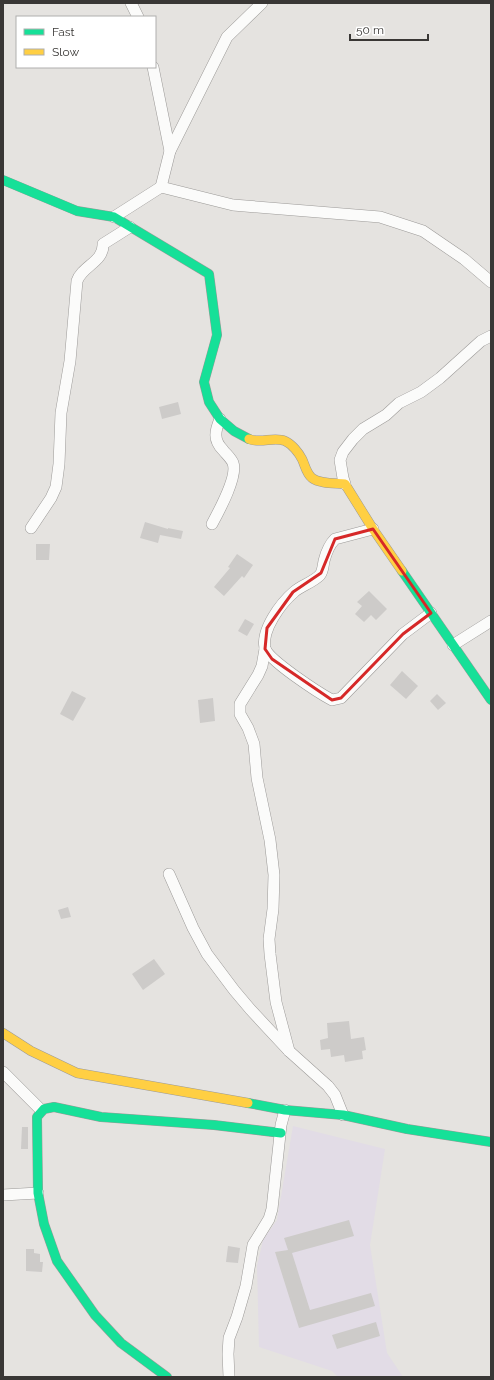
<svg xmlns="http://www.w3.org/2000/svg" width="494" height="1380" font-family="Raleway,sans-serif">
  <rect width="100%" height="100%" fill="#e5e3e0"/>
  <path fill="#e2dce6" d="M 293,1126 L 385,1149 L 370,1245 L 387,1353 L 403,1377 L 338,1377 L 332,1371 L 259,1347 L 257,1266 L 263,1240 L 277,1220 Z"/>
  <g fill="#cdcbc9">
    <path d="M 178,402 L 181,414 L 162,419 L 159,407 Z"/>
    <path d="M 145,522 L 168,529 L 168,528 L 183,531 L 181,539 L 160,535 L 158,543 L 140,538 Z"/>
    <path d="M 36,544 L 50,544 L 49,560 L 36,560 Z"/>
    <path d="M 237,554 L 253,565 L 244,578 L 242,576 L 224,596 L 214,587 L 230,568 L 228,567 Z"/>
    <path d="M 369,591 L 387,609 L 376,620 L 371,615 L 364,622 L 355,614 L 362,606 L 357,602 Z"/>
    <path d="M 245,619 L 254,624 L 247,636 L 238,631 Z"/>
    <path d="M 402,671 L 418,686 L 406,699 L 390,685 Z"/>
    <path d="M 72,691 L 86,698 L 73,721 L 60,714 Z"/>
    <path d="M 437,694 L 446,703 L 438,710 L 430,701 Z"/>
    <path d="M 213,698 L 215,721 L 200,723 L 198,700 Z"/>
    <path d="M 68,907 L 71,917 L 61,919 L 58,910 Z"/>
    <path d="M 154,959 L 165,974 L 143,990 L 132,974 Z"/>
    <path d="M 349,1021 L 351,1039 L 364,1037 L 366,1050 L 362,1051 L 363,1059 L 345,1062 L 344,1055 L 331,1057 L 330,1049 L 321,1050 L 320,1040 L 328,1038 L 327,1023 Z"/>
    <path d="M 22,1127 L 28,1127 L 28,1149 L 21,1149 Z"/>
    <path d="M 349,1220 L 354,1236 L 292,1253 L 310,1310 L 371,1293 L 375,1306 L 299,1328 L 275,1252 L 288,1250 L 284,1238 Z"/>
    <path d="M 228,1246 L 240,1248 L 238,1263 L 226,1262 Z"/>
    <path d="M 26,1249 L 34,1249 L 34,1253 L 40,1254 L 40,1262 L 43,1262 L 42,1272 L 26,1271 Z"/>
    <path d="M 376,1322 L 380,1336 L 337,1349 L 332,1335 Z"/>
  </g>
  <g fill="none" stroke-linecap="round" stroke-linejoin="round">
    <defs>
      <g id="street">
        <path d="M 131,3 L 138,17"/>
        <path d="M 153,67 L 170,151"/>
        <path d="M 161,187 L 170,151 L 227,37 L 262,3"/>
        <path d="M 114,217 L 161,187 L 233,205 L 380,217 L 423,231 L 464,259 L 491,282"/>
        <path d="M 345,484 L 343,478 L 340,460 L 343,452 L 353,439 L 363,429 L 386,415 L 399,403 L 421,392 L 440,378 L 481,341 L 491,336"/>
        <path d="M 212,524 C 219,511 238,476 233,463 C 231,458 226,454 223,450 C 213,440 215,431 220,419"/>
        <path d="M 31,528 L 51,498 L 56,487 L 59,464 L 61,413 L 70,361 L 77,281 C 82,266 104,262 103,244 L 130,227"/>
        <path d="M 373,529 L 335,539 C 329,545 326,553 324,561 C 323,566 323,571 320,575 C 312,583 302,585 294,592 C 281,603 261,630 265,648 C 268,660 319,693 332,700 L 341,698 L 403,634 L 431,613"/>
        <path d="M 453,645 L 491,621"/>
        <path d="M 265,649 L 262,666 L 258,675 L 240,704 L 240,714 L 248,728 L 254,744 L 257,778 L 270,840 L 274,875 L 273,909 L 269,939 L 270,954 L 276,1002 L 289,1051"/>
        <path d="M 169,874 L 193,928 L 207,954 L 234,990 L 250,1009 L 289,1051 L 328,1086 L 335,1095 L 343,1115"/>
        <path d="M 3,1072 L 41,1110"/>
        <path d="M 3,1195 L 38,1193"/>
        <path d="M 229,1377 L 228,1354 L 229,1338 L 237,1317 L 246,1286 L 253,1245 L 269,1219 L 272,1209 L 281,1125 L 285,1110"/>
      </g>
      <g id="fast">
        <path d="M 3,180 L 77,211 L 114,217 L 209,274 L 217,335 L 204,382 L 209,402 L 220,419 L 234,431 L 249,439"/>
        <path d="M 402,571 L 491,700"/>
        <path d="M 248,1103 L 285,1110 L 343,1115 L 407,1129 L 491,1142"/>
        <path d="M 167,1377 L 121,1343 L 95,1315 L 57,1261 L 44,1224 L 38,1193 L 37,1117 L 44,1109 L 54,1107 L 101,1117 L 214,1125 L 281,1133"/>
      </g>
      <g id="slow">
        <path d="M 249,439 C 261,444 274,436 285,441 C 292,444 299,453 302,459 C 305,465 306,473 312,478 C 320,484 335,483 345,484 L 373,529 L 402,571"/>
        <path d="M 3,1033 L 31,1051 L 77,1073 L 248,1103"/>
      </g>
    </defs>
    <use href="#street" stroke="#9c9a98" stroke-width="12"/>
    <use href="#fast" stroke="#9c9a98" stroke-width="10"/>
    <use href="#slow" stroke="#9c9a98" stroke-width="10"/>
    <use href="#street" stroke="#fbfbfa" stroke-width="11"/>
    <use href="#fast" stroke="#16e098" stroke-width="9"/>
    <use href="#slow" stroke="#ffcf43" stroke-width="9"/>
  </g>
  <path fill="none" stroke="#d62828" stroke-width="3" stroke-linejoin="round" d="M 373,529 L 431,613 L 403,634 L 341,698 L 332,700 L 272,659 L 265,649 L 267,628 L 293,592 L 321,573 L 335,539 Z"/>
  <rect width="494" height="1380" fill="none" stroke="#393735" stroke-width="8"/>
  <rect x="16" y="16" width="140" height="52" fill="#ffffff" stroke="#b0afae"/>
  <rect x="24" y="29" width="20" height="6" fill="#16e098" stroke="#b0afae"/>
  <text x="52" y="36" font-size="12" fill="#393735">Fast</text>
  <rect x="24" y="49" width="20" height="6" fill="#ffcf43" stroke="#b0afae"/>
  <text x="52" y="56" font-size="12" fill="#393735">Slow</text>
  <path d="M350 34v6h78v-6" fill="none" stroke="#393735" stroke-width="2"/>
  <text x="356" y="34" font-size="12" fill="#393735" stroke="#ffffff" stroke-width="3" paint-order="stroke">50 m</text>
</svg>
